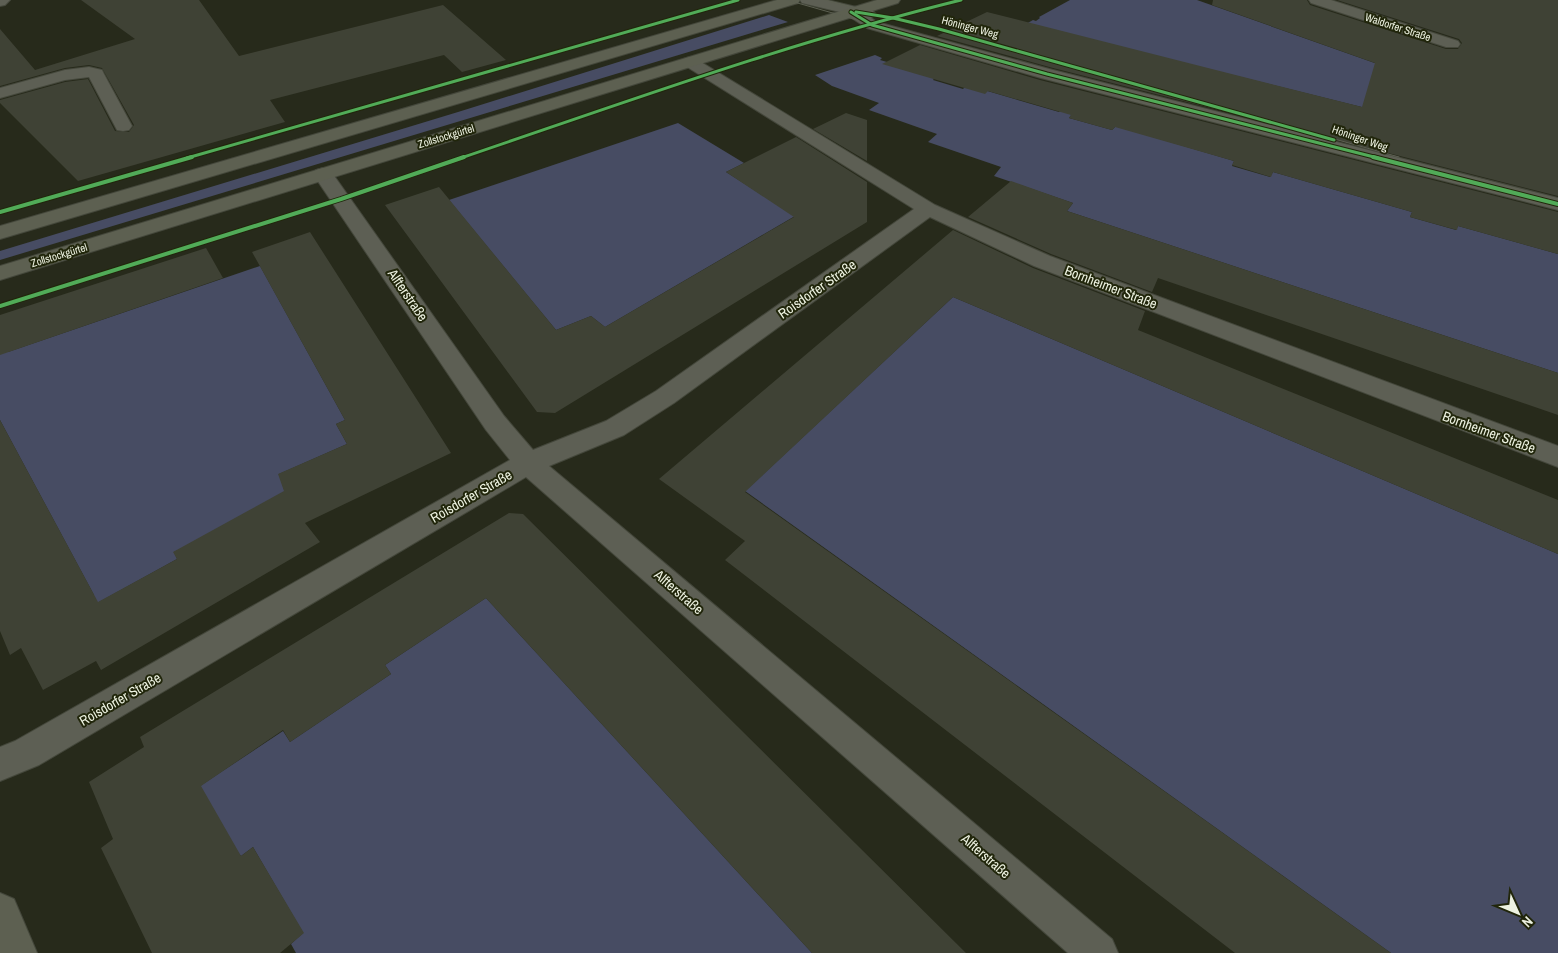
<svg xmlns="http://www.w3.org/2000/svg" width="1558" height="953" font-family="'Archivo Narrow',sans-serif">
  <rect width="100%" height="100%" fill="#272a1b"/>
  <g fill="#474c63">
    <path d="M 1070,0 L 1197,0 L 1417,78 L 1394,115 L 1026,24 L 1033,20 L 1036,21 L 1040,18 L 1039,17 Z"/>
    <path d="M 769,15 L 788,22 L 0,260 L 0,251 L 458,112 Z"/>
    <path d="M 875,55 L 882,58 L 880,60 L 936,76 L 933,80 L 963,89 L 967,85 L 1059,112 L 1061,110 L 1072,114 L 1069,118 L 1112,130 L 1116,126 L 1234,161 L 1232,166 L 1270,177 L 1273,172 L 1412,212 L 1410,217 L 1456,230 L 1458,226 L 1558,254 L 1558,373 L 1067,211 L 1073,203 L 994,176 L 1001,167 L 928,142 L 937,134 L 869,110 L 879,103 L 832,86 L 815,75 Z"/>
    <path d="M 678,123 L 744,163 L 726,172 L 795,216 L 605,327 L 591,316 L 556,330 L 449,200 Z"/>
    <path d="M 260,266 L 345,420 L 336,424 L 347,444 L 279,474 L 287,499 L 174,552 L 177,559 L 90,607 L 94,595 L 0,420 L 0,351 L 8,352 Z"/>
    <path d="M 953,297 L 1558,554 L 1558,953 L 1391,953 L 745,491 Z"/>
    <path d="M 486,598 L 812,953 L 296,953 L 291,944 L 303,933 L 253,847 L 241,856 L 188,794 L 283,731 L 290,742 L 391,674 L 385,665 Z"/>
  </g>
  <g fill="#3f4235">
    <path d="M 81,0 L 199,0 L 239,56 L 443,5 L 506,60 L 462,72 L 444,55 L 270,100 L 285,122 L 78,181 L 0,103 L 0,100 L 65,82 L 88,79 L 115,131 L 129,132 L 134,125 L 102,68 L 89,65 L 65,68 L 0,86 L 0,29 L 35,70 L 135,39 Z"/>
    <path d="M 1213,0 L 1307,0 L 1310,5 L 1446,49 L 1458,49 L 1462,43 L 1459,39 L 1337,0 L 1558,0 L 1558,196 L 1053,68 L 937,36 L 987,12 L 1362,107 L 1375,63 L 1212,5 Z"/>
    <path d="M 920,45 L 1040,80 L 1558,212 L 1558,254 L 1458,226 L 1457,230 L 1410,217 L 1412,212 L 1273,172 L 1271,177 L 1232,165 L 1234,161 L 1115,127 L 1112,130 L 1069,118 L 1071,115 L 988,91 L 985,94 L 882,64 Z"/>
    <path d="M 846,113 L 867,120 L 867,161 L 813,129 Z"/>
    <path d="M 796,137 L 867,182 L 867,222 L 555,413 L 537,412 L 385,205 L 439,187 L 556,330 L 591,316 L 605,327 L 794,217 L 726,172 Z"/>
    <path d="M 1011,181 L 1073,203 L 1067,211 L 1558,373 L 1558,415 L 1158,278 L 1152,292 L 1051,254 L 968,217 Z"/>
    <path d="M 953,230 L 1033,268 L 1145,311 L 1138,330 L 1558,500 L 1558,554 L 953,297 L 745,492 L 1391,953 L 1235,953 L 725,560 L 745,541 L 659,479 Z"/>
    <path d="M 310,232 L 451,453 L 305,523 L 320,542 L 101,670 L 96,661 L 43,690 L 21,648 L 10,655 L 0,631 L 0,420 L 98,602 L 177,559 L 173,552 L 284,491 L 278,474 L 347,444 L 336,424 L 345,420 L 252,252 Z"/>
    <path d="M 206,248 L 223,278 L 0,355 L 0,315 Z"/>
    <path d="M 509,513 L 523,514 L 966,953 L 812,953 L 486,598 L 385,665 L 391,674 L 290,742 L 283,730 L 201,786 L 241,856 L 253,847 L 304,933 L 280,953 L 152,953 L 101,848 L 113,839 L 89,782 L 144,747 L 140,737 Z"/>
  </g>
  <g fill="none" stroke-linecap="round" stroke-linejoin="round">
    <defs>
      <g id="minor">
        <path d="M 0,0 L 10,0 L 5,5 L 0,6 Z"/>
        <path d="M 800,0 L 827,0 L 873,11 L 876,14 L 871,18 L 877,22 L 1053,70 L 1558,198 L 1558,210 L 1041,78 L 867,28 L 844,13 L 802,3 Z"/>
        <path d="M 1309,0 L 1331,0 L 1458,41 L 1460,44 L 1458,47 L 1446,47 L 1311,3 Z"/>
        <path d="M 690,57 L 696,59 L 935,205 L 1050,256 L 1558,446 L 1558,467 L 1034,266 L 930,217 L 674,403 L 624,435 L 549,466 L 1112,939 L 1118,953 L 1068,953 L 526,477 L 39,765 L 0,781 L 0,747 L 15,741 L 510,460 L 486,430 L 313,174 L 316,170 L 323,168 L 330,170 L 504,416 L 533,450 L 606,421 L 656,391 L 914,209 L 684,65 L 682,62 L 684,59 Z"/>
        <path d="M 89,67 L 102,70 L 104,74 L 132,126 L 129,130 L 123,131 L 117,130 L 89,77 L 65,80 L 0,98 L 0,88 L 65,70 Z"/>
      </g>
      <g id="major">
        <path d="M 777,0 L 800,0 L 798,3 L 0,239 L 0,226 Z"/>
        <path d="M 877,0 L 900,0 L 898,3 L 0,280 L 0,266 Z"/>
        <path d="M 0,893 L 14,899 L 37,953 L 0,953 Z"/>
      </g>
    </defs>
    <use href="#minor" stroke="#44473b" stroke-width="2"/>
    <use href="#major" stroke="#44473b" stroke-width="2"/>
    <use href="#minor" fill="#5d5f54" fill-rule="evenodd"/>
    <use href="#major" fill="#5d6051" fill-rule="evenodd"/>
    <g stroke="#5d6052" stroke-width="1">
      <path d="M 787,0 L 1047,74 L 1405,166 L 1558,208"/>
      <path d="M 825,0 L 1058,62 L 1399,157"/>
      <path d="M 1476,178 L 1558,200"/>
    </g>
    <defs>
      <g id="cycleway-far1">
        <path d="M 851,12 L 872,25 L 1047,74 L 1378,158"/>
        <path d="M 856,12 L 893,18 L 939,29 L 1334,140"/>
        <path d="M 187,158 L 738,0"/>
        <path d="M 461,158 C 626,102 791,42 961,0"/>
      </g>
      <g id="cycleway">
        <path d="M 1373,157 L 1558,204"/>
        <path d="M 0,212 L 192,157"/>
        <path d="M 0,306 L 341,199 L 464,157"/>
      </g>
    </defs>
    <use href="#cycleway-far1" stroke="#21260b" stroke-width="5"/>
    <use href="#cycleway" stroke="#21260b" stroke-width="6"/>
    <use href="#cycleway-far1" stroke="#51ab58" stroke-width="3"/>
    <use href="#cycleway" stroke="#51ab58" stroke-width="4"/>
  </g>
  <g text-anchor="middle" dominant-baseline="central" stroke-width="4" stroke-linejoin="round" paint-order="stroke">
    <g font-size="11" fill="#edf2e1" stroke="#21260b">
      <text transform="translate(970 27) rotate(15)">Höninger Weg</text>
      <text transform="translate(1398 27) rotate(18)">Waldorfer Straße</text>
      <text transform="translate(446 136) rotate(-17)">Zollstockgürtel</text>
      <text transform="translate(1360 138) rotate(19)">Höninger Weg</text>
      <text transform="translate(59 255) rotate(-17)">Zollstockgürtel</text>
    </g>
    <g font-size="14" fill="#edf2e1" stroke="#21260b">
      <text transform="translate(1111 287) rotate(21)">Bornheimer Straße</text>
      <text transform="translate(817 289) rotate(-35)">Roisdorfer Straße</text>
      <text transform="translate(408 295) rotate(56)">Alfterstraße</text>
      <text transform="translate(1489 432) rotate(20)">Bornheimer Straße</text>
      <text transform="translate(471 496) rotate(-30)">Roisdorfer Straße</text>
      <text transform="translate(679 592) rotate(41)">Alfterstraße</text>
      <text transform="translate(120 699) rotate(-30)">Roisdorfer Straße</text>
      <text transform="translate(986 856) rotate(41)">Alfterstraße</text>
    </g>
  </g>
  <g transform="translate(1518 913) rotate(134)" stroke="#21260b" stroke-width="4" paint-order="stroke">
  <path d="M0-4L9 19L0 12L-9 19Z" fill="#edf2e1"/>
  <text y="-8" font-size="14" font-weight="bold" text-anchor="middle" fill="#edf2e1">N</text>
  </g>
</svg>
